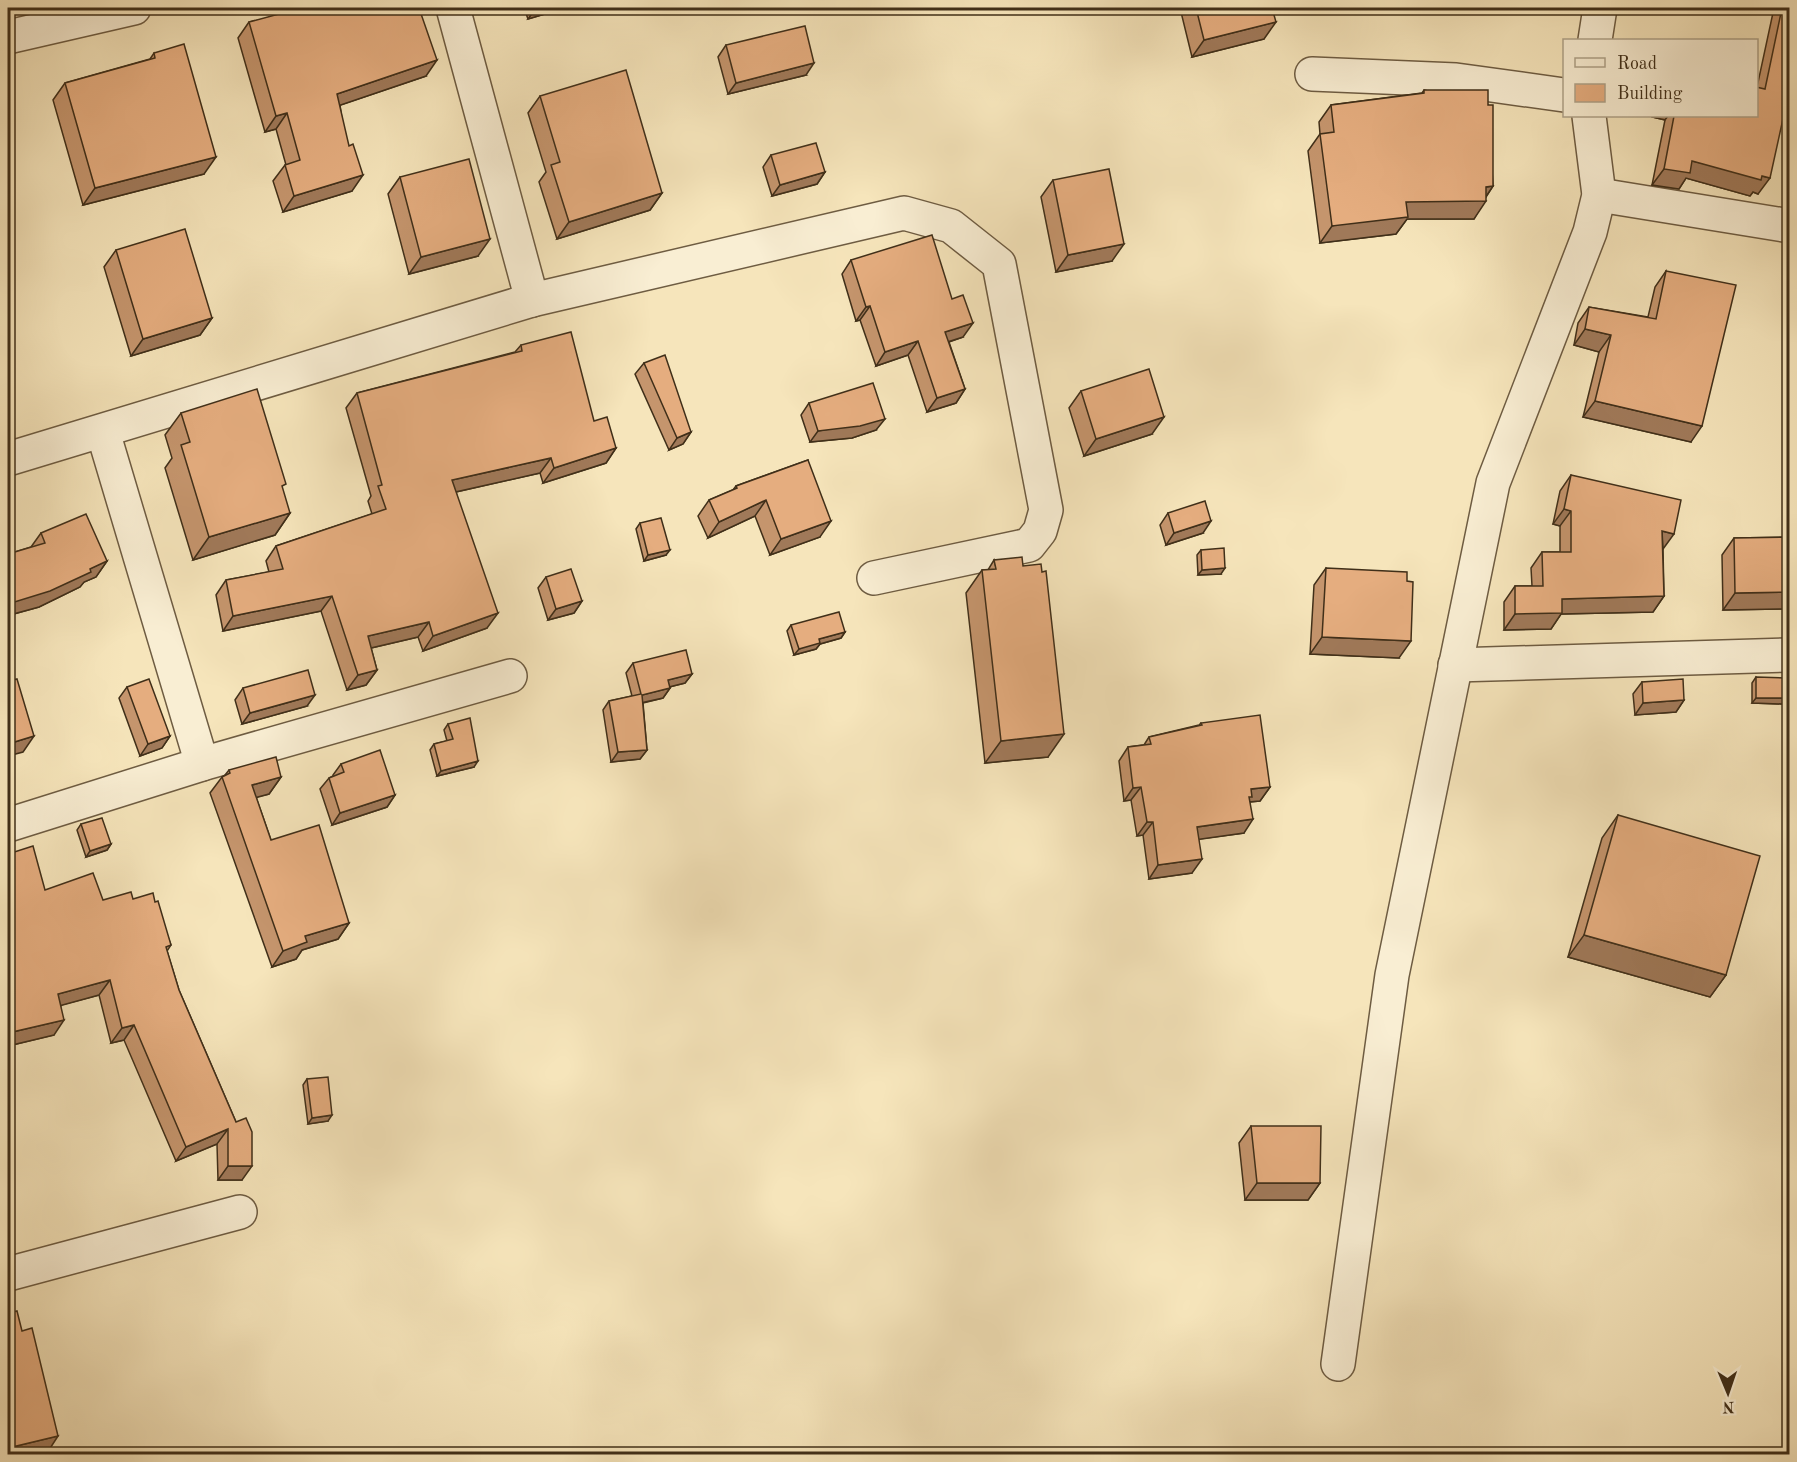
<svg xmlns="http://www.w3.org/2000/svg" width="1797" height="1462" font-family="'Old Standard TT',serif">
  <rect width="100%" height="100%" fill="#f6e5bb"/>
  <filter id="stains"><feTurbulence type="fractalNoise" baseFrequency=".00333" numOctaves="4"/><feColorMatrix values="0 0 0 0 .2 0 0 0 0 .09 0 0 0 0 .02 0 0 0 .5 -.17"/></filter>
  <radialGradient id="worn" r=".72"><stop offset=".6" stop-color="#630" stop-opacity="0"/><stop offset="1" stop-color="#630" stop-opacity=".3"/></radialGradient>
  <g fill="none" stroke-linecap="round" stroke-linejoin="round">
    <defs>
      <g id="minor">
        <path d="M 453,8 L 532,300"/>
        <path d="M 8,37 L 134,8"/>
        <path d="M 1595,40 L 1600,8"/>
        <path d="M 1312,74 L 1456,80 L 1564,95"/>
        <path d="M 1599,195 L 1790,226"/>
        <path d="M 8,459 L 532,300 L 904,213 L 951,226 L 999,264 L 1046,510 L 1040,531 L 1029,545 L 874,578"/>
        <path d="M 1455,665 L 1790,655"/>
        <path d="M 202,764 L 510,676"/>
        <path d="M 8,825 L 202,764 L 103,432"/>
        <path d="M 8,1274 L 240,1212"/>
        <path d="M 1338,1364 L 1392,975 L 1493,483 L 1590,232 L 1599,195 L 1589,116"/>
      </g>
    </defs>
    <use href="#minor" stroke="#6e5c42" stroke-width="36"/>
    <use href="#minor" stroke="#f9eed3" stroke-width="33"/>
  </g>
  <g fill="#c5956d" stroke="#402f19" stroke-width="1.5">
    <path d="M 524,8 L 565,8 L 528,19 Z"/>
    <path d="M 1180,8 L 1272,8 L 1264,39 L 1192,57 Z"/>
    <path d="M 1774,8 L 1790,8 L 1758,194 L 1753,192 L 1750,196 L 1686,178 L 1679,189 L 1652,185 L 1665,120 L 1652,117 L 1652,116 L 1756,116 L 1757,87 Z"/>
    <path d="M 314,9 L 426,76 L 340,105 L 352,191 L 283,212 L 273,181 L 285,165 L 286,165 L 276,129 L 265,132 L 238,38 L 249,22 Z"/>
    <path d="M 726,45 L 806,75 L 728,94 L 718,57 Z"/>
    <path d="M 154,53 L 204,174 L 83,205 L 53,100 L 65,83 L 150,59 Z"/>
    <path d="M 1424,90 L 1488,105 L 1493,186 L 1486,197 L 1474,219 L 1407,219 L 1396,234 L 1320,243 L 1308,151 L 1320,134 L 1319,122 L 1331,105 L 1422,93 Z"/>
    <path d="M 540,96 L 662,193 L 650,210 L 557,239 L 539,182 L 546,172 L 528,113 Z"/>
    <path d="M 771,155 L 825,172 L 817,184 L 772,196 L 763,167 Z"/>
    <path d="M 400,177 L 478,256 L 409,274 L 388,194 Z"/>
    <path d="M 1053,180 L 1112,261 L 1056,272 L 1041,197 Z"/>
    <path d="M 116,250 L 212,318 L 200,335 L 131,356 L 104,267 Z"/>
    <path d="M 851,260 L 963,337 L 949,342 L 965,389 L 956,403 L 927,412 L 908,355 L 876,366 L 860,320 L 856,321 L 842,274 Z"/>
    <path d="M 1666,271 L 1691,442 L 1583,417 L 1599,352 L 1574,345 L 1578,323 L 1589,307 L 1648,317 L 1655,287 Z"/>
    <path d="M 521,345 L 594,421 L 616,448 L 606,463 L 543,483 L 540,473 L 456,492 L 487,628 L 423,651 L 418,637 L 371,648 L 377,670 L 366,685 L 347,690 L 321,611 L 223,631 L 216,595 L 226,580 L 269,572 L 266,561 L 276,546 L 372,514 L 368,501 L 371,496 L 346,408 L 357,393 L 515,352 Z"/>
    <path d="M 644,363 L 691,432 L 683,444 L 669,450 L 635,374 Z"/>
    <path d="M 1081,391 L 1152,434 L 1084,456 L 1069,408 Z"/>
    <path d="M 809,403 L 876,430 L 852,438 L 810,442 L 801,415 Z"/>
    <path d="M 181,413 L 290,513 L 275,535 L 193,560 L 165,468 L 172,458 L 165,435 Z"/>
    <path d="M 808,460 L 820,537 L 770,555 L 755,516 L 708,538 L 698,516 L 709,500 L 733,490 L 736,486 Z"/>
    <path d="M 1571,475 L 1663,549 L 1664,596 L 1653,612 L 1561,614 L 1551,629 L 1504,630 L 1504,602 L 1515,586 L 1532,586 L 1531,568 L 1542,552 L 1560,552 L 1560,526 L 1553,524 L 1560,491 Z"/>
    <path d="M 1168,513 L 1203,533 L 1166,545 L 1160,525 Z"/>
    <path d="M 640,523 L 666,555 L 644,561 L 636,529 Z"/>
    <path d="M 41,533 L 107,561 L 96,577 L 84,582 L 80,587 L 39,607 L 10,615 L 8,618 L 8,554 L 31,547 Z"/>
    <path d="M 1790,537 L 1790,601 L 1784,609 L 1723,610 L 1722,555 L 1734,538 Z"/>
    <path d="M 1201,550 L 1221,574 L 1198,575 L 1197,555 Z"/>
    <path d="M 994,560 L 1048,757 L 985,763 L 966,593 L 982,570 L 988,570 Z"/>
    <path d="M 1326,568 L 1399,658 L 1310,654 L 1314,585 Z"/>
    <path d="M 546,577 L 582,601 L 574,613 L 548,620 L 538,588 Z"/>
    <path d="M 791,625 L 845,632 L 841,638 L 820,644 L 816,649 L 794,655 L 787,631 Z"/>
    <path d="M 633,663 L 692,674 L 685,683 L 669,687 L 670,688 L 663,698 L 643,703 L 647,750 L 640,759 L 611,762 L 603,710 L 609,701 L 632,696 L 626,673 Z"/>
    <path d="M 1756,677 L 1782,704 L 1752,703 L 1752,683 Z"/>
    <path d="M 1642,682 L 1684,700 L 1676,712 L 1635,715 L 1633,694 Z"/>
    <path d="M 127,687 L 170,736 L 162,748 L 140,756 L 119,698 Z"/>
    <path d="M 243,688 L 307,706 L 242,724 L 235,700 Z"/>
    <path d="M 1201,723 L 1270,787 L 1260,801 L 1250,802 L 1244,833 L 1199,839 L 1192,873 L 1149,879 L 1143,835 L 1137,836 L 1131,800 L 1124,801 L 1119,761 L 1128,747 L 1144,745 L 1149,737 L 1199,725 Z"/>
    <path d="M 448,724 L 474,767 L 437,776 L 430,750 L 434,744 L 447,741 L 444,730 Z"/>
    <path d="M 341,764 L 395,795 L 387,807 L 332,825 L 320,789 L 329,778 L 333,776 L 333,775 Z"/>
    <path d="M 229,770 L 281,777 L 269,794 L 256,797 L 271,840 L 349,923 L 338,939 L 302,950 L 296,959 L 272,967 L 210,793 L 222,777 L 225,775 Z"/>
    <path d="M 1618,815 L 1726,975 L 1710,997 L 1568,957 L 1602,838 Z"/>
    <path d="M 81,824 L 111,844 L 107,850 L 86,857 L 77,830 Z"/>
    <path d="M 8,854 L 45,890 L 103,900 L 133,899 L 155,902 L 171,945 L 167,951 L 179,990 L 236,1122 L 242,1180 L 218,1180 L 217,1144 L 176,1161 L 124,1040 L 111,1043 L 99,995 L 61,1005 L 54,1035 L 8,1046 Z"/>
    <path d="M 307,1079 L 328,1121 L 308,1124 L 303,1085 Z"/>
    <path d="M 1251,1126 L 1320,1183 L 1308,1200 L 1245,1200 L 1239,1143 Z"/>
  </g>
  <g fill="#a07959" stroke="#402f19" stroke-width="1.5">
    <path d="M 536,8 L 565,8 L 528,19 Z"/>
    <path d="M 1276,22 L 1264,39 L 1192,57 L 1204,40 Z"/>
    <path d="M 437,60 L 426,76 L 326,110 L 337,94 Z"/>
    <path d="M 814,63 L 806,75 L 728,94 L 736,83 Z"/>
    <path d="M 287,113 L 276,129 L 265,132 L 276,116 Z"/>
    <path d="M 1652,116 L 1668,116 L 1665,120 L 1652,117 Z"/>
    <path d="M 216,157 L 204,174 L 83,205 L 95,188 Z"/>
    <path d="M 1692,161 L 1762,176 L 1770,178 L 1758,194 L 1753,192 L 1750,196 L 1686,178 L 1679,189 L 1652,185 L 1664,169 Z"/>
    <path d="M 825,172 L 817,184 L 772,196 L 780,185 Z"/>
    <path d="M 363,175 L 352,191 L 283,212 L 294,196 Z"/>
    <path d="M 1493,186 L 1483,201 L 1486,201 L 1474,219 L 1407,219 L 1396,234 L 1320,243 L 1332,226 L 1406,202 L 1486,187 Z"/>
    <path d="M 662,193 L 650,210 L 557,239 L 569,222 Z"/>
    <path d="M 490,239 L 478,256 L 409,274 L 421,257 Z"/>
    <path d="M 1124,244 L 1112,261 L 1056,272 L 1068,255 Z"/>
    <path d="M 870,306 L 860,320 L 856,321 L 866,307 Z"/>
    <path d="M 212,318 L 200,335 L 131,356 L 143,339 Z"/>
    <path d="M 973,323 L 963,337 L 935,346 L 945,332 Z"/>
    <path d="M 1585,329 L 1611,335 L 1599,352 L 1574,345 Z"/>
    <path d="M 918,341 L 908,355 L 876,366 L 885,352 Z"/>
    <path d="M 965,389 L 956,403 L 927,412 L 937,398 Z"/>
    <path d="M 1595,401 L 1702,426 L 1691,442 L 1583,417 Z"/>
    <path d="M 1164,417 L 1152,434 L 1084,456 L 1096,439 Z"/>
    <path d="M 885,419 L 876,430 L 852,438 L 810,442 L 818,431 Z"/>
    <path d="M 691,432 L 683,444 L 669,450 L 677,438 Z"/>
    <path d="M 616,448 L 606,463 L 543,483 L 554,468 Z"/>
    <path d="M 551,458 L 540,473 L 442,495 L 452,480 Z"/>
    <path d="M 766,500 L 755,516 L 708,538 L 719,522 Z"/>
    <path d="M 1564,509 L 1571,511 L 1560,526 L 1553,524 Z"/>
    <path d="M 290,513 L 275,535 L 193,560 L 209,537 Z"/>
    <path d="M 831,521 L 820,537 L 770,555 L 781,539 Z"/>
    <path d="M 1211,521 L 1203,533 L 1166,545 L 1174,533 Z"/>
    <path d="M 1662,531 L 1674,534 L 1663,549 Z"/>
    <path d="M 670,550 L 666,555 L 644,561 L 648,555 Z"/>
    <path d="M 107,561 L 96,577 L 84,582 L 80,587 L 39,607 L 10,615 L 8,618 L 8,604 Z"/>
    <path d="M 1225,568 L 1221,574 L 1198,575 L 1202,570 Z"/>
    <path d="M 1790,592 L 1790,601 L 1784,609 L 1723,610 L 1735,593 Z"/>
    <path d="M 332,596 L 321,611 L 223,631 L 233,616 Z"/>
    <path d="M 1664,596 L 1653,612 L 1561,614 L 1551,629 L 1504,630 L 1515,614 L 1562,599 Z"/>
    <path d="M 582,601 L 574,613 L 548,620 L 556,609 Z"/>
    <path d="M 498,613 L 487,628 L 423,651 L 433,636 Z"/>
    <path d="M 429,622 L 418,637 L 358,651 L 368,636 Z"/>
    <path d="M 845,632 L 841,638 L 820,644 L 816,649 L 794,655 L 799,649 L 819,639 Z"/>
    <path d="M 1322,637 L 1411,641 L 1399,658 L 1310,654 Z"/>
    <path d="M 377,670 L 366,685 L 347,690 L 358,675 Z"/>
    <path d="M 692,674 L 685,683 L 661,689 L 668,680 Z"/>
    <path d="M 670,688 L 663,698 L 636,704 L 642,695 Z"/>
    <path d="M 315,695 L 307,706 L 242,724 L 250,713 Z"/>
    <path d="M 1756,698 L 1786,698 L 1782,704 L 1752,703 Z"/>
    <path d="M 1684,700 L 1676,712 L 1635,715 L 1643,703 Z"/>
    <path d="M 1064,734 L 1048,757 L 985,763 L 1001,741 Z"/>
    <path d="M 34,736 L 23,752 L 8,756 L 8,744 Z"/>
    <path d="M 170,736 L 162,748 L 140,756 L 148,744 Z"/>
    <path d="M 647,750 L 640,759 L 611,762 L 618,752 Z"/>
    <path d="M 478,761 L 474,767 L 437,776 L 441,771 Z"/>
    <path d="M 281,777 L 269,794 L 240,802 L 252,785 Z"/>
    <path d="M 1141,787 L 1131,800 L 1124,801 L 1133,788 Z"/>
    <path d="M 1270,787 L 1260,801 L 1248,802 L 1243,810 L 1251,789 Z"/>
    <path d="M 395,795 L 387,807 L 332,825 L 340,813 Z"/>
    <path d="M 1253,819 L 1244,833 L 1187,841 L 1197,827 Z"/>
    <path d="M 1147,822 L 1153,822 L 1143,835 L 1137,836 Z"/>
    <path d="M 111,844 L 107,850 L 86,857 L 90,851 Z"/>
    <path d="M 1202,859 L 1192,873 L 1149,879 L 1158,865 Z"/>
    <path d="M 349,923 L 338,939 L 302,950 L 296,959 L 272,967 L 283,951 L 305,936 Z"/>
    <path d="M 1584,935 L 1726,975 L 1710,997 L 1568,957 Z"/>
    <path d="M 110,980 L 99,995 L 48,1009 L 58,994 Z"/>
    <path d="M 64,1020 L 54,1035 L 8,1046 L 8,1033 Z"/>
    <path d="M 134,1025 L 124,1040 L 111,1043 L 122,1028 Z"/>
    <path d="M 332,1115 L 328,1121 L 308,1124 L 312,1118 Z"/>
    <path d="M 228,1129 L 217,1144 L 176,1161 L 186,1147 Z"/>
    <path d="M 228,1166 L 252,1166 L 242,1180 L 218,1180 Z"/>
    <path d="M 1257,1183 L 1320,1183 L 1308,1200 L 1245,1200 Z"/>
    <path d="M 58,1436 L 47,1453 L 41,1455 L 8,1455 L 8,1448 Z"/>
  </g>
  <g fill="#e5ad7f" stroke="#402f19" stroke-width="1.5">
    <path d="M 301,8 L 313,8 L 314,9 L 319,8 L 419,8 L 437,60 L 337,94 L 349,146 L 353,144 L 363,175 L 294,196 L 285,165 L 300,160 L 287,113 L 276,116 L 249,22 Z"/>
    <path d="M 1196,8 L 1272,8 L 1276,22 L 1204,40 Z"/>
    <path d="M 1782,8 L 1790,8 L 1790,87 L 1770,178 L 1762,176 L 1761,180 L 1692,161 L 1690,173 L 1664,169 L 1674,116 L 1756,116 L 1756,87 L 1765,89 Z"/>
    <path d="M 805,26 L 814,63 L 736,83 L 726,45 Z"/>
    <path d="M 184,44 L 216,157 L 95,188 L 65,83 L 155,58 L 154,53 Z"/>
    <path d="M 626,70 L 662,193 L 569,222 L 551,165 L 560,162 L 540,96 Z"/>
    <path d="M 1424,90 L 1488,90 L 1488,105 L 1493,105 L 1493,186 L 1486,187 L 1486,201 L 1406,202 L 1408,217 L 1332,226 L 1320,134 L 1334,132 L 1331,105 L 1424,93 Z"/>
    <path d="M 816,143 L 825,172 L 780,185 L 771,155 Z"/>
    <path d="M 469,159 L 490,239 L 421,257 L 400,177 Z"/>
    <path d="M 1109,169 L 1124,244 L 1068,255 L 1053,180 Z"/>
    <path d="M 185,229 L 212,318 L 143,339 L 116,250 Z"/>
    <path d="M 932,235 L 952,299 L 963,295 L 973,323 L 945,332 L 965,389 L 937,398 L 918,341 L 885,352 L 870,306 L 866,307 L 851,260 Z"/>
    <path d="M 1666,271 L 1736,285 L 1702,426 L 1595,401 L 1611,335 L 1585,329 L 1589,307 L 1656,319 Z"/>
    <path d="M 571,332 L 594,421 L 607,417 L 616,448 L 554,468 L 551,458 L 452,480 L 498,613 L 433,636 L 429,622 L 368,636 L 377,670 L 358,675 L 332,596 L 233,616 L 226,580 L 283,569 L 276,546 L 386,509 L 378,486 L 382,485 L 357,393 L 522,351 L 521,345 Z"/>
    <path d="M 665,355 L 691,432 L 677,438 L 644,363 Z"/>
    <path d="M 1149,369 L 1164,417 L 1096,439 L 1081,391 Z"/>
    <path d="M 873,383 L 885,419 L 860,426 L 818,431 L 809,403 Z"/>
    <path d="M 257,389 L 286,484 L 282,486 L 290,513 L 209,537 L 181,445 L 190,442 L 181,413 Z"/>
    <path d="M 808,460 L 831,521 L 781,539 L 766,500 L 719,522 L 709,500 L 737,488 L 736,486 Z"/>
    <path d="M 1571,475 L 1681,500 L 1674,534 L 1662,531 L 1664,596 L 1562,599 L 1562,613 L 1515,614 L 1515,586 L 1543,586 L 1542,552 L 1571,552 L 1571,511 L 1564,509 Z"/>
    <path d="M 1205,501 L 1211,521 L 1174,533 L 1168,513 Z"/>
    <path d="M 86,514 L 107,561 L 90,569 L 91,572 L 50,591 L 8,604 L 8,554 L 45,543 L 41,533 Z"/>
    <path d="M 661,518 L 670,550 L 648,555 L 640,523 Z"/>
    <path d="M 1790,537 L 1790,592 L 1735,593 L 1734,538 Z"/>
    <path d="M 1224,548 L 1225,568 L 1202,570 L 1201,550 Z"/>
    <path d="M 1022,557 L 1023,566 L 1041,564 L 1042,572 L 1046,571 L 1064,734 L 1001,741 L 982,570 L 996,569 L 994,560 Z"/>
    <path d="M 1326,568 L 1407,572 L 1407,581 L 1413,582 L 1411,641 L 1322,637 Z"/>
    <path d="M 571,569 L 582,601 L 556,609 L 546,577 Z"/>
    <path d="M 8,606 L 10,614 L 8,615 Z"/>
    <path d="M 839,612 L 845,632 L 819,639 L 820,643 L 799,649 L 791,625 Z"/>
    <path d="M 686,650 L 692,674 L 668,680 L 670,688 L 642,695 L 647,750 L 618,752 L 609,701 L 641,694 L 633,663 Z"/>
    <path d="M 308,670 L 315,695 L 250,713 L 243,688 Z"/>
    <path d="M 1756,677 L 1787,678 L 1786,698 L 1756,698 Z"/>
    <path d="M 17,679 L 34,736 L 8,744 L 8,681 Z"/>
    <path d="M 149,679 L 170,736 L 148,744 L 127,687 Z"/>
    <path d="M 1683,679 L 1684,700 L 1643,703 L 1642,682 Z"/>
    <path d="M 1260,715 L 1270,787 L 1251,789 L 1252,797 L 1249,797 L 1253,819 L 1197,827 L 1202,859 L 1158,865 L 1153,822 L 1147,822 L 1141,787 L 1133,788 L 1128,747 L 1151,744 L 1149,737 L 1202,725 L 1201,723 Z"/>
    <path d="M 470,718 L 478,761 L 441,771 L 434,744 L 453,739 L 448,724 Z"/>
    <path d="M 380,750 L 395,795 L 340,813 L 329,778 L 344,772 L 341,764 Z"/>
    <path d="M 276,757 L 281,777 L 252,785 L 271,840 L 319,825 L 349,923 L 305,936 L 307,942 L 283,951 L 222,777 L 230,773 L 229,770 Z"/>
    <path d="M 1618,815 L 1760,856 L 1726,975 L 1584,935 Z"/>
    <path d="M 102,818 L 111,844 L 90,851 L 81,824 Z"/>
    <path d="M 33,846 L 45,890 L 93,873 L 103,900 L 131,892 L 133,899 L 153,893 L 155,902 L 158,901 L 171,945 L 166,947 L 179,990 L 236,1122 L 246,1118 L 252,1132 L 252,1166 L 228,1166 L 228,1129 L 186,1147 L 134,1025 L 122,1028 L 110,980 L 58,994 L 64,1020 L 8,1033 L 8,854 Z"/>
    <path d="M 328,1077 L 332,1115 L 312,1118 L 307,1079 Z"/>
    <path d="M 1251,1126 L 1321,1126 L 1320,1183 L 1257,1183 Z"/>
    <path d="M 17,1311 L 22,1331 L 32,1328 L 58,1436 L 8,1448 L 8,1313 Z"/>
  </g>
  <rect width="1797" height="1462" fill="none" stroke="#f6e5bb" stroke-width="30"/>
  <rect x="9" y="9" width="1779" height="1444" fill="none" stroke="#402f19" stroke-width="3"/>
  <rect x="15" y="15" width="1767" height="1432" fill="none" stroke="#402f19" stroke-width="1.5"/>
  <rect x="1563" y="39" width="195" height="78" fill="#f9eed3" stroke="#afa289" stroke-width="1.5"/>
  <rect x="1575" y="58" width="30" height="9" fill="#f9eed3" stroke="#afa289" stroke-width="1.5"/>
  <text x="1617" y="69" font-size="18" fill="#402f19">Road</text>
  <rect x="1575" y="84" width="30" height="18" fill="#e5ad7f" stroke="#afa289" stroke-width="1.5"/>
  <text x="1617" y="99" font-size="18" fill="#402f19">Building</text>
  <g transform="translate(1728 1393) rotate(178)" stroke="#f9eed3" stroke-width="4.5" paint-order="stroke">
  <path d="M0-4.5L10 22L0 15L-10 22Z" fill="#402f19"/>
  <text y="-9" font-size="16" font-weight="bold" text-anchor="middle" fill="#402f19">N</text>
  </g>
  <rect width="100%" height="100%" filter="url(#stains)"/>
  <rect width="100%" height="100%" fill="url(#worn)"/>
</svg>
